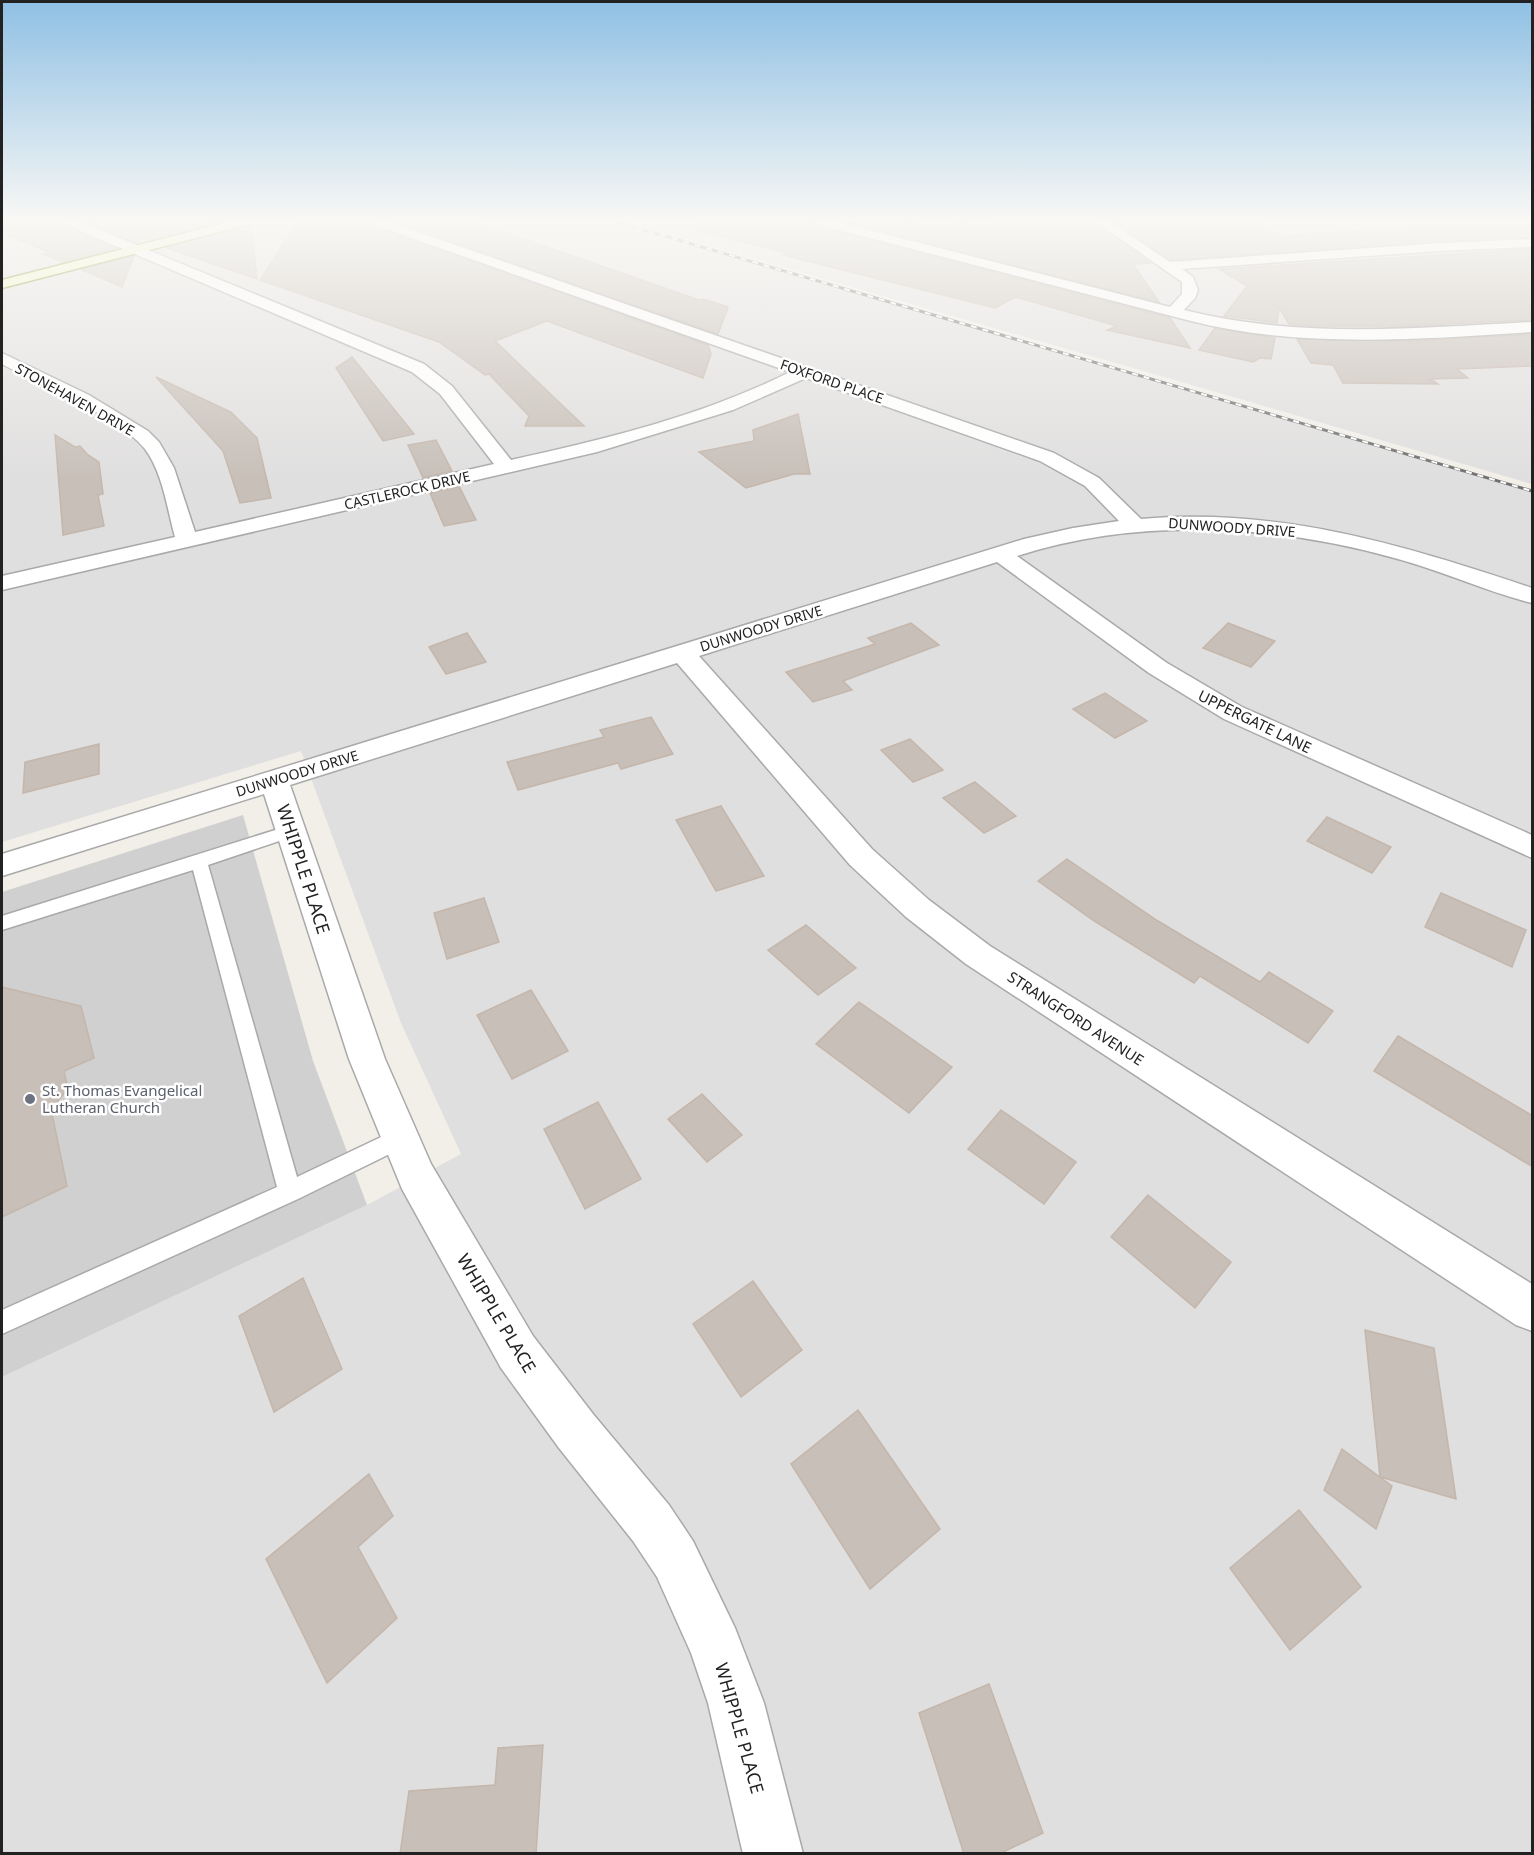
<svg xmlns="http://www.w3.org/2000/svg" width="1534" height="1855" font-family="'Noto Sans',sans-serif">
  <rect width="100%" height="100%" fill="#f2efe9"/>
  <g fill="#e0dfdf">
    <path d="M 2,221 L 612,221 L 1532,491 L 1532,1853 L 2,1853 L 2,1377 L 367,1205 L 461,1154 L 401,1023 L 301,751 L 2,842 Z"/>
    <path d="M 623,221 L 1532,221 L 1532,484 L 1230,396 Z"/>
  </g>
  <path fill="#d0d0d0" d="M 243,815 L 313,1061 L 367,1205 L 2,1377 L 2,892 Z"/>
  <g fill="none" stroke-linecap="round" stroke-linejoin="round">
    <path fill="#aad3df" fill-rule="evenodd" d="M 1432,221 L 1437,221 L 1462,233 L 1459,234 Z"/>
  </g>
  <g fill="#c7bfb8" stroke="#c4b6ab" stroke-width="1.5">
    <path d="M 2,221 L 60,221 L 63,226 L 116,248 L 63,262 L 43,254 L 49,252 L 2,233 Z"/>
    <path d="M 83,221 L 224,221 L 147,240 L 141,238 L 137,243 Z"/>
    <path d="M 368,221 L 371,226 L 708,345 L 711,354 L 703,378 L 547,321 L 495,341 L 584,426 L 525,426 L 529,416 L 489,374 L 485,375 L 439,342 L 260,280 L 298,222 Z"/>
    <path d="M 393,221 L 472,221 L 699,300 L 703,299 L 728,307 L 718,334 Z"/>
    <path d="M 699,221 L 812,221 L 815,226 L 1170,318 L 1190,348 L 1107,330 L 1117,326 L 1015,297 L 995,308 L 783,255 L 788,253 L 698,231 Z"/>
    <path d="M 842,221 L 902,221 L 934,228 L 962,222 L 981,228 L 998,221 L 1093,221 L 1150,263 L 1133,264 L 1159,302 Z"/>
    <path d="M 1113,221 L 1253,221 L 1280,236 L 1401,228 L 1533,226 L 1533,237 L 1440,241 L 1171,260 Z"/>
    <path d="M 251,226 L 257,279 L 167,248 Z"/>
    <path d="M 1533,249 L 1533,320 L 1401,326 L 1314,326 L 1289,324 L 1279,307 L 1277,323 L 1224,316 L 1247,286 L 1219,269 Z"/>
    <path d="M 134,256 L 122,287 L 82,270 Z"/>
    <path d="M 1215,328 L 1275,338 L 1271,359 L 1260,358 L 1253,362 L 1199,350 Z"/>
    <path d="M 1533,334 L 1533,366 L 1457,369 L 1468,378 L 1430,379 L 1438,384 L 1343,383 L 1333,365 L 1311,363 L 1297,339 L 1404,341 Z"/>
    <path d="M 352,357 L 414,434 L 383,441 L 336,368 Z"/>
    <path d="M 156,377 L 231,412 L 257,438 L 271,498 L 240,503 L 223,451 Z"/>
    <path d="M 798,414 L 810,474 L 794,474 L 746,488 L 699,452 L 754,441 L 753,430 Z"/>
    <path d="M 55,435 L 75,447 L 80,446 L 88,455 L 99,462 L 103,494 L 98,495 L 104,526 L 63,535 Z"/>
    <path d="M 436,440 L 452,471 L 423,478 L 408,445 Z"/>
    <path d="M 459,486 L 476,520 L 444,526 L 430,493 Z"/>
    <path d="M 911,623 L 939,645 L 843,681 L 852,690 L 813,702 L 786,672 L 875,644 L 868,638 Z"/>
    <path d="M 1228,623 L 1275,641 L 1251,667 L 1203,648 Z"/>
    <path d="M 467,633 L 486,662 L 446,674 L 429,647 Z"/>
    <path d="M 1105,693 L 1147,721 L 1115,738 L 1073,709 Z"/>
    <path d="M 651,717 L 673,754 L 621,769 L 618,763 L 518,790 L 507,762 L 604,737 L 600,730 Z"/>
    <path d="M 910,739 L 943,770 L 913,782 L 881,750 Z"/>
    <path d="M 99,744 L 99,774 L 23,793 L 25,762 Z"/>
    <path d="M 975,782 L 1016,816 L 984,833 L 943,798 Z"/>
    <path d="M 721,806 L 764,876 L 716,891 L 676,820 Z"/>
    <path d="M 1327,817 L 1391,847 L 1372,873 L 1307,841 Z"/>
    <path d="M 1067,859 L 1158,921 L 1260,982 L 1269,972 L 1333,1011 L 1308,1043 L 1200,976 L 1194,983 L 1094,921 L 1038,881 Z"/>
    <path d="M 1441,893 L 1526,930 L 1512,967 L 1425,927 Z"/>
    <path d="M 484,898 L 499,942 L 447,959 L 434,913 Z"/>
    <path d="M 806,925 L 856,968 L 818,995 L 768,950 Z"/>
    <path d="M 2,987 L 81,1006 L 94,1058 L 64,1071 L 68,1089 L 51,1109 L 67,1186 L 2,1217 Z"/>
    <path d="M 531,990 L 568,1051 L 512,1079 L 477,1015 Z"/>
    <path d="M 859,1002 L 952,1067 L 909,1113 L 816,1044 Z"/>
    <path d="M 1398,1036 L 1533,1116 L 1533,1167 L 1374,1071 Z"/>
    <path d="M 702,1094 L 742,1135 L 707,1162 L 668,1119 Z"/>
    <path d="M 598,1102 L 641,1179 L 585,1209 L 544,1129 Z"/>
    <path d="M 1001,1110 L 1076,1162 L 1044,1204 L 968,1149 Z"/>
    <path d="M 1148,1195 L 1231,1262 L 1195,1308 L 1111,1237 Z"/>
    <path d="M 303,1278 L 342,1369 L 274,1412 L 239,1316 Z"/>
    <path d="M 753,1281 L 802,1350 L 741,1397 L 693,1324 Z"/>
    <path d="M 1365,1330 L 1434,1348 L 1456,1499 L 1380,1477 Z"/>
    <path d="M 858,1410 L 940,1529 L 870,1589 L 791,1464 Z"/>
    <path d="M 1342,1449 L 1392,1486 L 1376,1529 L 1324,1490 Z"/>
    <path d="M 369,1474 L 393,1516 L 358,1547 L 397,1618 L 327,1683 L 266,1559 Z"/>
    <path d="M 1299,1510 L 1361,1587 L 1290,1650 L 1230,1568 Z"/>
    <path d="M 989,1684 L 1043,1833 L 999,1854 L 964,1854 L 919,1713 Z"/>
    <path d="M 543,1745 L 536,1854 L 400,1854 L 409,1791 L 495,1785 L 498,1748 Z"/>
  </g>
  <g fill="none" stroke-linecap="round" stroke-linejoin="round">
    <defs>
      <path id="lane" d="M 291,825 L 297,827 L 299,831 L 297,835 L 208,865 L 297,1177 L 400,1128 L 408,1131 L 411,1138 L 408,1145 L 298,1199 L 2,1334 L 2,1310 L 277,1187 L 193,870 L 2,930 L 2,916 Z"/>
      <g id="street">
        <path d="M 62,221 L 78,221 L 424,364 L 452,386 L 511,460 C 606,439 702,416 790,372 L 372,224 L 370,221 L 387,221 L 1054,453 L 1099,478 L 1141,519 C 1280,507 1403,545 1532,588 L 1532,603 C 1487,592 1443,571 1398,559 C 1275,524 1140,517 1017,556 L 1167,663 L 1242,707 L 1532,835 L 1532,858 L 1224,719 L 1149,673 L 997,562 L 699,656 L 872,849 L 929,900 L 990,946 L 1532,1284 L 1532,1331 L 1516,1325 L 966,964 L 906,917 L 850,865 L 677,663 L 290,785 L 385,1059 L 431,1164 L 533,1336 L 593,1414 L 669,1505 L 693,1541 L 735,1628 L 764,1703 L 803,1854 L 743,1854 L 708,1703 L 691,1653 L 657,1577 L 633,1541 L 559,1448 L 501,1368 L 402,1189 L 349,1059 L 264,794 L 2,876 L 2,854 L 1024,539 L 1073,528 L 1119,521 L 1085,486 L 1040,461 L 806,378 L 733,410 L 597,452 L 2,590 L 2,576 L 175,537 C 167,509 163,473 145,449 C 120,417 39,384 2,364 L 2,353 L 89,395 L 148,431 L 159,442 L 174,468 L 195,532 L 494,464 L 440,394 L 412,372 L 64,224 Z"/>
        <path d="M 814,221 L 834,221 L 1170,307 L 1182,294 L 1182,282 L 1095,221 L 1109,221 L 1170,262 L 1440,243 L 1532,239 L 1532,247 L 1440,251 L 1182,269 L 1193,277 L 1198,290 L 1195,298 L 1184,310 C 1297,339 1417,328 1532,322 L 1532,332 C 1421,339 1300,349 1191,321 L 816,224 Z"/>
      </g>
      <path id="secondary" d="M 232,221 L 252,221 L 250,224 L 2,288 L 2,280 Z"/>
    </defs>
    <use href="#lane" stroke="#a9a9a9" stroke-width="3"/>
    <use href="#street" stroke="#a9a9a9" stroke-width="3"/>
    <use href="#secondary" stroke="#707d05" stroke-width="3"/>
    <use href="#lane" fill="#fff" fill-rule="evenodd"/>
    <use href="#street" fill="#fff" fill-rule="evenodd"/>
    <use href="#secondary" fill="#f7fabf" fill-rule="evenodd"/>
    <defs>
      <path id="rail" d="M 614,221 L 1532,491"/>
    </defs>
    <use href="#rail" stroke="#707070" stroke-width="3"/>
    <use href="#rail" stroke="#fff" stroke-width="2" stroke-dasharray="6" stroke-linecap="butt"/>
  </g>
  <linearGradient id="sky" x2="0" y2="1"><stop stop-color="#8fc0e4"/><stop offset="0.46" stop-color="#f9f8f5"/><stop offset="1" stop-color="#f9f8f5" stop-opacity="0"/></linearGradient>
  <rect width="1534" height="480" fill="url(#sky)"/>
  <circle fill="#6b7280" stroke="#fff" stroke-width="2" cx="30" cy="1099" r="6"/>
  <g text-anchor="middle" dominant-baseline="central" stroke-width="5" stroke-linejoin="round" paint-order="stroke">
    <g font-size="14" fill="#222" stroke="#fff">
      <text transform="translate(832 381) rotate(19)">FOXFORD PLACE</text>
      <text transform="translate(75 399) rotate(29)">STONEHAVEN DRIVE</text>
      <text transform="translate(407 490) rotate(-13)">CASTLEROCK DRIVE</text>
      <text transform="translate(1232 527) rotate(4)">DUNWOODY DRIVE</text>
      <text transform="translate(761 628) rotate(-17)">DUNWOODY DRIVE</text>
      <text transform="translate(297 773) rotate(-17)">DUNWOODY DRIVE</text>
    </g>
    <g font-size="15" fill="#222" stroke="#fff">
      <text transform="translate(1255 721) rotate(26)">UPPERGATE LANE</text>
      <text transform="translate(1076 1018) rotate(33)">STRANGFORD AVENUE</text>
    </g>
    <g font-size="15" fill="#5b616d" stroke="#fff" text-anchor="start">
      <text x="42" y="1090">St. Thomas Evangelical<tspan x="42" dy="17">Lutheran Church</tspan></text>
    </g>
    <g font-size="18" fill="#222" stroke="#fff">
      <text transform="translate(304 869) rotate(72)">WHIPPLE PLACE</text>
      <text transform="translate(497 1313) rotate(59)">WHIPPLE PLACE</text>
      <text transform="translate(740 1728) rotate(74)">WHIPPLE PLACE</text>
    </g>
  </g>
  <rect width="1534" height="1855" fill="none" stroke="#222222" stroke-width="6"/>
</svg>
